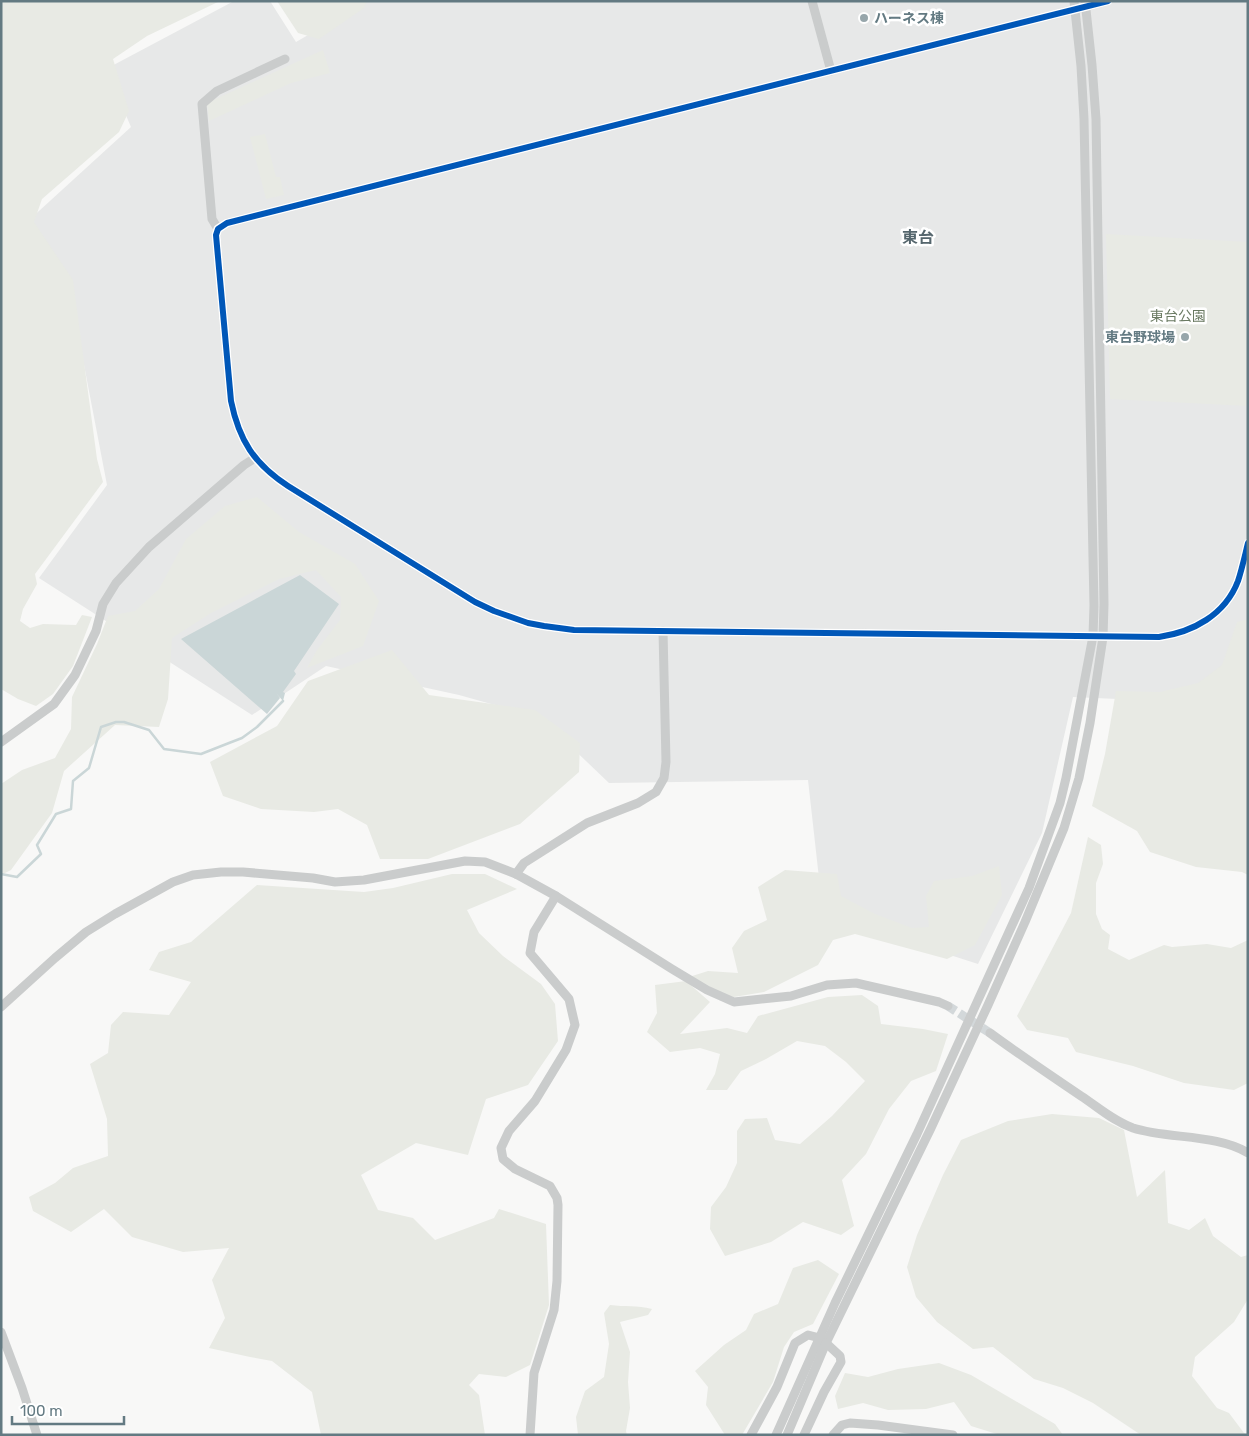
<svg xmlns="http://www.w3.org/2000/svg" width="1249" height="1436" font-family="Rubik,'Noto Sans JP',sans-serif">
  <rect width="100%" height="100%" fill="#f8f8f7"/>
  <path fill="#e7e8e8" d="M 234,1 L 270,1 L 296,42 L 358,6 L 360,1 L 1248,1 L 1248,680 L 1162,701 L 1073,697 L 1042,833 L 978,964 L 823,914 L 808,780 L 609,783 L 541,718 L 459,695 L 326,666 L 252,715 L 39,578 L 107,485 L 66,271 L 28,221 L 131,127 L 106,69 Z"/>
  <g fill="#e8eae4">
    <path d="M 1,1 L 220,1 L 147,36 L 113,59 L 129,111 L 119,132 L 42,199 L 34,222 L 73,280 L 97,459 L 103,482 L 35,574 L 37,584 L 23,609 L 20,621 L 30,628 L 43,624 L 76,625 L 82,615 L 92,617 L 73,666 L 53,694 L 36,706 L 18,699 L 1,689 Z"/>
    <path d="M 277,1 L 367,1 L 364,8 L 319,39 L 298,33 Z"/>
    <path d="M 323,50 L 330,73 L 291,83 L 209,121 L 207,103 Z"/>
    <path d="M 265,134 L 276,177 L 280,177 L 284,195 L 266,199 L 250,137 Z"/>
    <path d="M 1106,234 L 1248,242 L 1248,406 L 1110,399 Z"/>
    <path d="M 257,497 L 299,532 L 355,564 L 379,601 L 363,646 L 307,668 L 317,650 L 340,620 L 341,597 L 316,570 L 279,579 L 211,613 L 172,638 L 168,699 L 159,727 L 115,725 L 64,771 L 52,813 L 11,870 L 1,875 L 1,784 L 22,770 L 55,758 L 71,729 L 72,697 L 97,644 L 108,616 L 135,611 L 159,589 L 186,539 L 225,506 Z"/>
    <path d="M 1248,619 L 1248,875 L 1242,872 L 1196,867 L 1150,852 L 1137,831 L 1092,806 L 1105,754 L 1116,691 L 1160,692 L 1198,683 L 1222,665 L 1237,622 Z"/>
    <path d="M 392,650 L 429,695 L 535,710 L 580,743 L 579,772 L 520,824 L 428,859 L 380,859 L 367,825 L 338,809 L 314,812 L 261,809 L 223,796 L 210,762 L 277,726 L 308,681 Z"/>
    <path d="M 1088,837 L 1101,845 L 1103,864 L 1096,883 L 1096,914 L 1102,929 L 1110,935 L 1108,949 L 1129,960 L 1164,945 L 1172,947 L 1207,944 L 1231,948 L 1248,940 L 1248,1083 L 1234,1090 L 1184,1083 L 1133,1066 L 1076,1052 L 1068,1038 L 1027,1030 L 1017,1016 L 1071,913 Z"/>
    <path d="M 999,866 L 1002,895 L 975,945 L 947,959 L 855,934 L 833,940 L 818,965 L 764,992 L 728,998 L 689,977 L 708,971 L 738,973 L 732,948 L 744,931 L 767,920 L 758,887 L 785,870 L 837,874 L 841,896 L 875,914 L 912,928 L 929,927 L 926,896 L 934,881 L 972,876 Z"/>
    <path d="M 452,874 L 485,874 L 517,889 L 467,910 L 479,933 L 503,956 L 541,984 L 555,1004 L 558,1041 L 528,1085 L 486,1099 L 468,1155 L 416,1143 L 361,1175 L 378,1210 L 413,1218 L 435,1240 L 494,1218 L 499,1209 L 546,1224 L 549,1305 L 530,1365 L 506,1377 L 479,1374 L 469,1385 L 479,1395 L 485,1435 L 321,1435 L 312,1392 L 272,1361 L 250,1357 L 209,1348 L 225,1318 L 212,1280 L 229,1248 L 183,1252 L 132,1237 L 104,1209 L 71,1232 L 33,1211 L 29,1197 L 55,1183 L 73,1168 L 108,1156 L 107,1119 L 90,1064 L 108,1053 L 111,1025 L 123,1012 L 169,1015 L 191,982 L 149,970 L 159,952 L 191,942 L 257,885 L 364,892 L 393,888 Z"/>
    <path d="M 686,981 L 710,1002 L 680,1034 L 727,1028 L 747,1033 L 758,1016 L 828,997 L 862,995 L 878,1006 L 881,1024 L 923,1029 L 948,1034 L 936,1071 L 911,1081 L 889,1109 L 866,1154 L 842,1180 L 854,1226 L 841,1235 L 803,1222 L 771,1242 L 725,1256 L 710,1229 L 711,1207 L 726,1187 L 737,1163 L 737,1131 L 745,1119 L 767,1118 L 775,1140 L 800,1144 L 832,1116 L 865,1081 L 846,1062 L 825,1046 L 797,1041 L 766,1059 L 741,1071 L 727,1090 L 706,1090 L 715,1074 L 720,1054 L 700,1048 L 670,1052 L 647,1032 L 657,1013 L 655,985 Z"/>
    <path d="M 1052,1114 L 1099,1118 L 1124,1130 L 1137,1197 L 1165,1170 L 1168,1223 L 1189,1230 L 1205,1218 L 1213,1236 L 1241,1257 L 1248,1255 L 1248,1299 L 1234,1322 L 1195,1357 L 1192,1376 L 1217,1408 L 1229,1413 L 1244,1433 L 1248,1435 L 1141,1435 L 1093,1403 L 1063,1388 L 1034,1379 L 993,1347 L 973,1349 L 937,1322 L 916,1297 L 907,1267 L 917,1235 L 943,1175 L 961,1140 L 1008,1121 Z"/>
    <path d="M 818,1260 L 839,1274 L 813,1324 L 794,1332 L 784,1347 L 773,1382 L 742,1435 L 725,1435 L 706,1405 L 708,1387 L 695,1371 L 724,1345 L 746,1330 L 754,1314 L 778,1304 L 793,1268 Z"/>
    <path d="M 610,1305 C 625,1307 637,1305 652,1309 L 648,1315 L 620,1322 L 630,1352 L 628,1382 L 630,1408 L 626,1431 L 627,1435 L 578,1435 L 576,1417 L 585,1391 L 604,1377 L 609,1344 L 604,1313 Z"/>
    <path d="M 939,1363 L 971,1375 L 1055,1424 L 1063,1435 L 1000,1435 L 971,1426 L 954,1402 L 926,1409 L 888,1410 L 863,1403 L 838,1409 L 835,1396 L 845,1373 L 868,1377 L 898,1369 Z"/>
  </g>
  <path fill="#cad6d7" d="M 300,575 L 339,604 L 294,671 L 296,674 L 283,692 L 285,693 L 283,701 L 276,693 L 280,698 L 267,714 L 181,639 Z"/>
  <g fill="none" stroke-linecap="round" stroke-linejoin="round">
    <path stroke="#cad6d7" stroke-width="2.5" d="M 1,874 L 17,877 L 41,854 L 37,845 L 56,814 L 71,809 L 73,781 L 89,768 L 101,727 L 116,722 L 124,722 L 149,730 L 164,749 L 201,754 L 229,743 L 242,738 L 257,727 L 283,701"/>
    <path stroke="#d3d8da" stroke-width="9" stroke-dasharray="9 4.5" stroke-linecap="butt" d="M 948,1006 L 990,1033"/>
    <g stroke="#cacccc" stroke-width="9">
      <path d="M 812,1 L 831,71"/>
      <path d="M 1108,1 L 227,223 L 218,229 L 216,235 L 231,401 C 239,440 254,464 288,486 L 475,602 L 494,611 L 528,623 L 544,626 L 574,630 L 1159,637 C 1193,632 1225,615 1238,581 C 1242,569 1245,555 1248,543"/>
      <path d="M 218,229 L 212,219 L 202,104 L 217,91 L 285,59"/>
      <path d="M 1,742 L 54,704 L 75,675 L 96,631 L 103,604 L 116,583 L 149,547 L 244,465 L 255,458"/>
      <path d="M 516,874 L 524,863 L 587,823 L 638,803 L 656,792 L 664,778 L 666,762 L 663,631"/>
      <path d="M 1,1007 L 55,958 L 86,932 L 115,914 L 173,882 L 193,875 L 221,872 L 243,872 L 313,878 L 335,882 L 364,880 L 465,861 L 485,862 L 516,874 L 556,896 L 672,969 L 707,990 L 734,1002 L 791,996 L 827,985 L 856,983 L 939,1002 L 948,1006"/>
      <path d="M 990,1033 C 1020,1055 1050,1075 1081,1096 C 1098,1107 1113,1121 1133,1128 C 1167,1139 1218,1134 1248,1153"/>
      <path d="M 1,1332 L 22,1388 L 37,1435"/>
      <path d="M 530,1435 L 534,1373 L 554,1310 L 557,1281 L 558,1205 L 557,1198 L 550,1186 L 515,1169 L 503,1159 L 501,1148 L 509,1131 L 535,1101 L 566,1050 L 575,1025 L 569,999 L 530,953 L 534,932 L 556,896"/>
      <path d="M 751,1435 L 777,1387 L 795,1343 L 808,1335 L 820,1338"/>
      <path d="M 776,1435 L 835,1303 L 917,1134 L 1029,888 L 1060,803 L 1066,778 L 1093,636 L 1094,606 L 1084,119 L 1081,66 L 1074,1"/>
      <path d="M 787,1435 L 826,1343 L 931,1128 L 988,1005 L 1025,922 L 1064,828 L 1079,778 L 1090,723 L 1103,637 L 1104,604 L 1096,119 L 1092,65 L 1085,1"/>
      <path d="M 804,1435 L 824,1392 L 841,1362 L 840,1356 L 826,1343"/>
      <path d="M 833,1435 L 842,1425 L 850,1423 L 878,1425 L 953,1435"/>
    </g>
    <defs>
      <path id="cycleway" d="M 1108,1 L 227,223 L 218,229 L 216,235 L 231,401 C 239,440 254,464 288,486 L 475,602 L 494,611 L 528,623 L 544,626 L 574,630 L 1159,637 C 1193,632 1225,615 1238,581 C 1242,569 1245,555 1248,543"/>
    </defs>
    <use href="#cycleway" stroke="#fff" stroke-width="9"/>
    <use href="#cycleway" stroke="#0057b8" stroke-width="6"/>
  </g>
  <g fill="#97a6ab" stroke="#fff" stroke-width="2">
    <circle cx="864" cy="18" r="5"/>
    <circle cx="1185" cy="337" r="5"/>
  </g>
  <g text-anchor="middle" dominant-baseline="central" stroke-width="5" stroke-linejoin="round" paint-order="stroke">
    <g font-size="14" font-weight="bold" fill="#637a82" stroke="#fff" text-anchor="start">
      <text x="874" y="18">ハーネス棟</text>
      <text x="1175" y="337" text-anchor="end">東台野球場</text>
    </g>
    <g font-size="14" fill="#6a7a62" stroke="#fff">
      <text x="1178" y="316">東台公園</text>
    </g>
    <g font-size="16" font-weight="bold" fill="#55666d" stroke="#fff">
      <text x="918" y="237">東台</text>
    </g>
  </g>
  <rect width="1249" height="1436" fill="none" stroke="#637a82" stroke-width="5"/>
  <path d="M12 1416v8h112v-8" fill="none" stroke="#637a82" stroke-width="2.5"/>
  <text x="20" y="1416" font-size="15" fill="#637a82" stroke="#ffffff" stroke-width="4" paint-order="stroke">100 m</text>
</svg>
